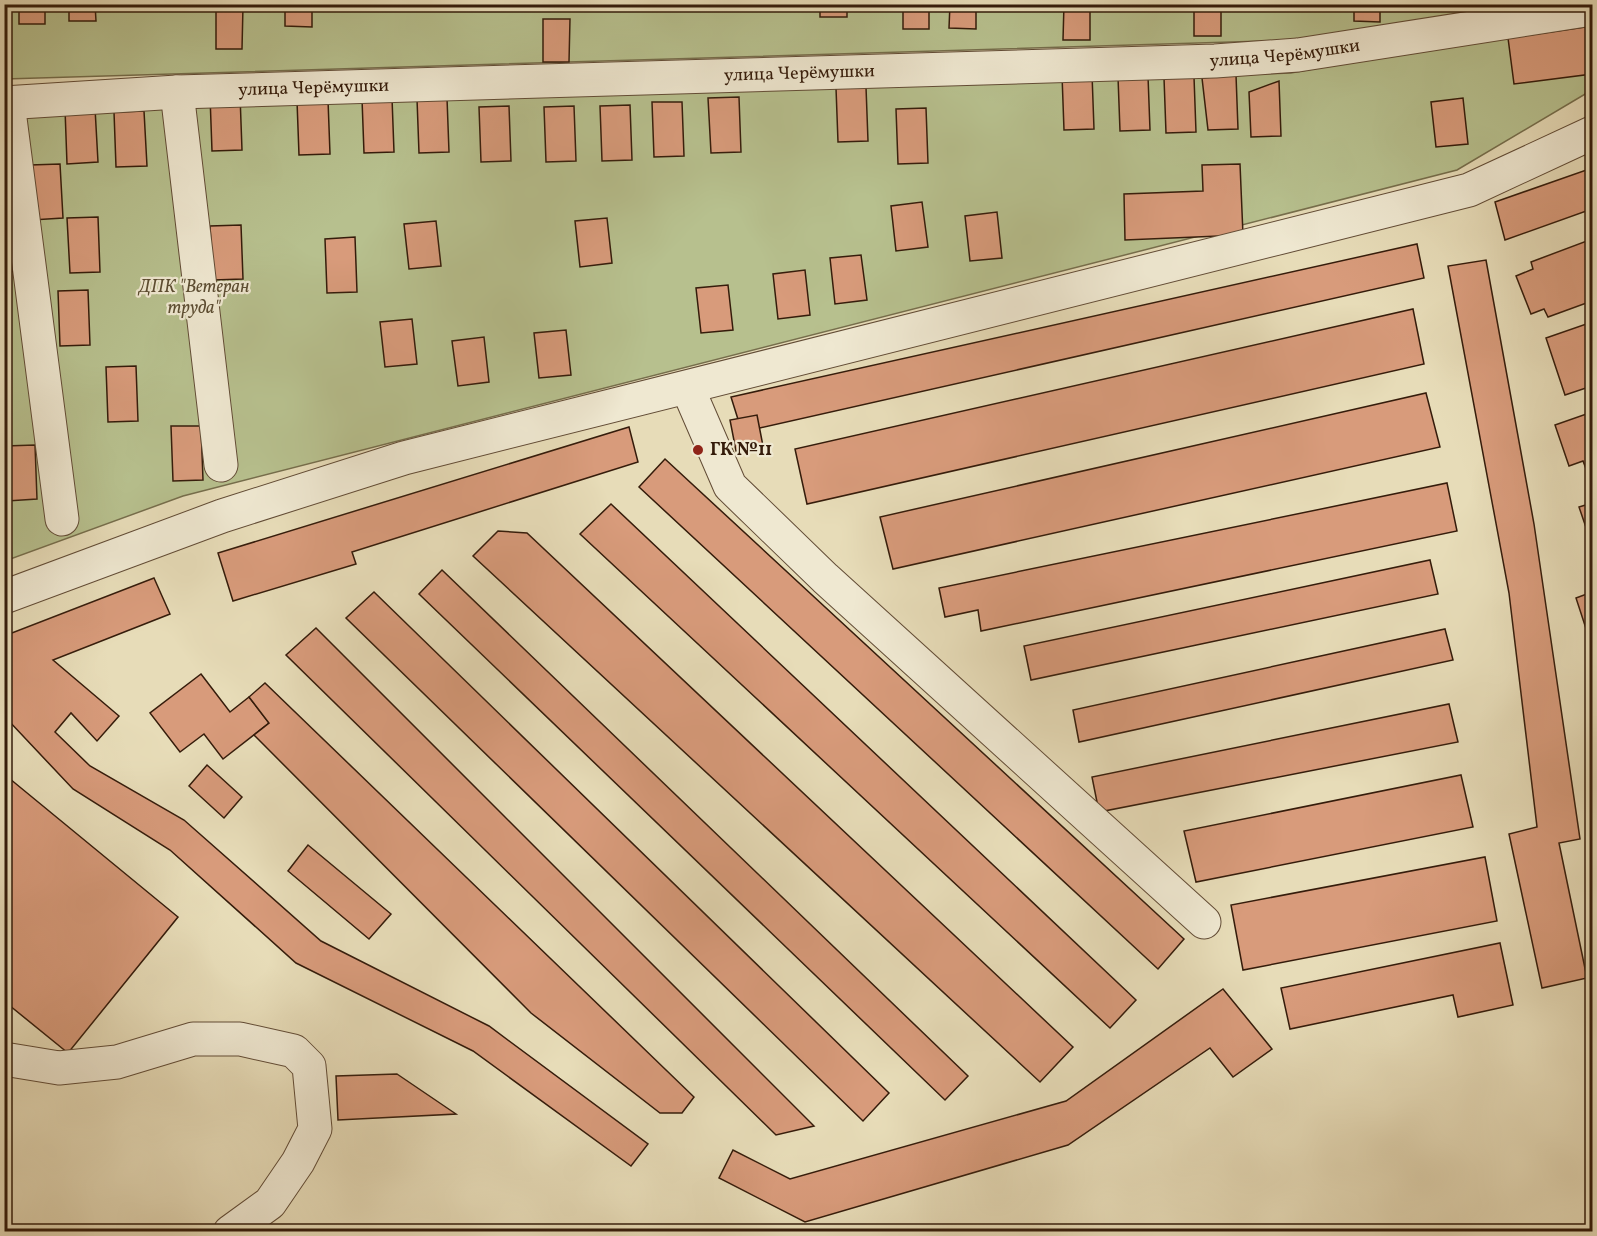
<svg xmlns="http://www.w3.org/2000/svg" width="1597" height="1236" font-family="Vollkorn,serif">
  <rect width="100%" height="100%" fill="#e7dcb8"/>
  <filter id="stains"><feTurbulence type="fractalNoise" baseFrequency=".00333" numOctaves="4"/><feColorMatrix values="0 0 0 0 .2 0 0 0 0 .09 0 0 0 0 .02 0 0 0 .5 -.17"/></filter>
  <radialGradient id="worn" r=".72"><stop offset=".6" stop-color="#630" stop-opacity="0"/><stop offset="1" stop-color="#630" stop-opacity=".3"/></radialGradient>
  <g fill="#b7c08e" stroke="#766e4c" stroke-width="1.5">
    <path d="M 4,5 L 1517,5 L 1301,40 L 5,79 Z"/>
    <path d="M 1592,18 L 1592,90 L 1457,170 L 183,496 L 5,561 L 5,113 L 1291,73 Z"/>
  </g>
  <g fill="#d89b7b" stroke="#351c0b" stroke-width="1.5">
    <rect x="19" y="4" width="26" height="20"/>
    <path d="M 69,4 L 95,4 L 96,21 L 69,21 Z"/>
    <path d="M 285,4 L 312,4 L 312,27 L 285,26 Z"/>
    <rect x="820" y="4" width="27" height="13"/>
    <rect x="859" y="4" width="27" height="5"/>
    <rect x="903" y="4" width="26" height="25"/>
    <path d="M 950,4 L 976,4 L 976,29 L 949,28 Z"/>
    <path d="M 1064,4 L 1090,4 L 1090,40 L 1063,40 Z"/>
    <rect x="1194" y="4" width="27" height="32"/>
    <path d="M 1354,4 L 1380,4 L 1380,22 L 1354,21 Z"/>
    <path d="M 216,6 L 243,6 L 242,49 L 216,49 Z"/>
    <path d="M 543,19 L 570,19 L 569,62 L 543,62 Z"/>
    <path d="M 1592,26 L 1592,74 L 1514,84 L 1508,38 Z"/>
    <path d="M 1092,74 L 1094,129 L 1064,130 L 1062,75 Z"/>
    <path d="M 1236,75 L 1238,129 L 1208,130 L 1202,78 Z"/>
    <path d="M 1148,76 L 1150,130 L 1120,131 L 1118,77 Z"/>
    <path d="M 1194,77 L 1196,132 L 1166,133 L 1164,78 Z"/>
    <path d="M 1279,81 L 1281,136 L 1251,137 L 1249,92 Z"/>
    <path d="M 866,87 L 868,141 L 838,142 L 836,88 Z"/>
    <path d="M 240,95 L 242,150 L 212,151 L 210,96 Z"/>
    <path d="M 739,97 L 741,152 L 711,153 L 708,98 Z"/>
    <path d="M 392,98 L 394,152 L 364,153 L 362,99 Z"/>
    <path d="M 447,98 L 449,152 L 419,153 L 417,99 Z"/>
    <path d="M 1463,98 L 1468,144 L 1436,147 L 1431,102 Z"/>
    <path d="M 328,100 L 330,154 L 299,155 L 297,101 Z"/>
    <path d="M 652,102 L 682,102 L 684,156 L 654,157 Z"/>
    <path d="M 630,105 L 632,160 L 602,161 L 600,106 Z"/>
    <path d="M 509,106 L 511,161 L 481,162 L 479,107 Z"/>
    <path d="M 574,106 L 576,161 L 546,162 L 544,107 Z"/>
    <path d="M 95,108 L 98,162 L 67,164 L 65,109 Z"/>
    <path d="M 926,108 L 928,163 L 898,164 L 896,109 Z"/>
    <path d="M 144,111 L 147,166 L 116,167 L 114,112 Z"/>
    <path d="M 60,164 L 63,218 L 32,220 L 30,165 Z"/>
    <path d="M 1240,164 L 1243,235 L 1125,240 L 1124,194 L 1203,191 L 1202,165 Z"/>
    <path d="M 1592,168 L 1592,209 L 1505,240 L 1495,202 Z"/>
    <path d="M 922,202 L 928,247 L 896,251 L 891,206 Z"/>
    <path d="M 997,212 L 1002,258 L 970,261 L 965,216 Z"/>
    <path d="M 4,217 L 20,217 L 23,271 L 4,272 Z"/>
    <path d="M 98,217 L 100,272 L 70,273 L 67,218 Z"/>
    <path d="M 607,218 L 612,263 L 580,267 L 575,221 Z"/>
    <path d="M 436,221 L 441,266 L 409,269 L 404,224 Z"/>
    <path d="M 241,225 L 243,279 L 213,280 L 210,226 Z"/>
    <path d="M 355,237 L 357,292 L 327,293 L 325,239 Z"/>
    <path d="M 1592,239 L 1592,301 L 1548,317 L 1544,309 L 1531,314 L 1516,276 L 1533,269 L 1531,262 Z"/>
    <path d="M 1417,244 L 1424,278 L 742,432 L 731,397 Z"/>
    <path d="M 861,255 L 867,300 L 835,304 L 830,258 Z"/>
    <path d="M 1486,260 L 1534,524 L 1580,839 L 1559,843 L 1587,978 L 1542,988 L 1509,834 L 1537,827 L 1509,593 L 1448,266 Z"/>
    <path d="M 805,270 L 810,315 L 778,319 L 773,274 Z"/>
    <path d="M 728,285 L 733,330 L 701,333 L 696,288 Z"/>
    <path d="M 88,290 L 90,345 L 60,346 L 58,291 Z"/>
    <path d="M 1413,309 L 1424,364 L 807,504 L 795,449 Z"/>
    <path d="M 412,319 L 417,364 L 385,367 L 380,322 Z"/>
    <path d="M 1592,322 L 1592,386 L 1565,395 L 1546,338 Z"/>
    <path d="M 566,330 L 571,375 L 539,378 L 534,333 Z"/>
    <path d="M 484,337 L 489,382 L 458,386 L 452,341 Z"/>
    <path d="M 136,366 L 138,421 L 108,422 L 106,367 Z"/>
    <path d="M 1426,393 L 1440,447 L 893,569 L 880,517 Z"/>
    <path d="M 1592,412 L 1592,472 L 1588,474 L 1583,461 L 1569,466 L 1555,425 Z"/>
    <path d="M 757,415 L 763,446 L 736,451 L 730,420 Z"/>
    <path d="M 171,426 L 201,426 L 203,480 L 173,481 Z"/>
    <path d="M 629,427 L 638,462 L 352,552 L 356,564 L 233,601 L 218,553 Z"/>
    <path d="M 35,445 L 37,499 L 7,501 L 5,446 Z"/>
    <path d="M 665,459 L 1184,939 L 1158,969 L 639,487 Z"/>
    <path d="M 1447,483 L 1457,531 L 981,631 L 978,610 L 945,617 L 939,588 Z"/>
    <path d="M 1592,503 L 1592,545 L 1579,507 Z"/>
    <path d="M 611,504 L 1136,1000 L 1110,1028 L 580,534 Z"/>
    <path d="M 498,531 L 527,533 L 1073,1047 L 1040,1082 L 473,556 Z"/>
    <path d="M 1430,560 L 1438,594 L 1031,680 L 1024,646 Z"/>
    <path d="M 442,570 L 968,1076 L 945,1100 L 419,594 Z"/>
    <path d="M 154,578 L 170,614 L 53,660 L 119,716 L 97,741 L 71,713 L 55,732 L 90,766 L 184,820 L 321,941 L 489,1026 L 648,1144 L 631,1166 L 473,1051 L 296,963 L 170,850 L 73,789 L 7,719 L 4,636 Z"/>
    <path d="M 374,592 L 889,1093 L 863,1121 L 346,618 Z"/>
    <path d="M 1592,592 L 1592,647 L 1576,598 Z"/>
    <path d="M 316,628 L 814,1126 L 776,1135 L 286,655 Z"/>
    <path d="M 1445,629 L 1453,660 L 1079,742 L 1073,710 Z"/>
    <path d="M 201,674 L 230,712 L 249,697 L 269,723 L 223,759 L 204,734 L 180,752 L 150,713 Z"/>
    <path d="M 265,683 L 694,1097 L 682,1113 L 660,1113 L 531,1013 L 254,735 L 269,723 L 249,697 Z"/>
    <path d="M 1449,704 L 1458,742 L 1099,812 L 1092,777 Z"/>
    <path d="M 207,765 L 242,797 L 224,818 L 189,786 Z"/>
    <path d="M 4,774 L 178,917 L 68,1053 L 4,1001 Z"/>
    <path d="M 1461,775 L 1473,827 L 1196,882 L 1184,831 Z"/>
    <path d="M 308,845 L 391,914 L 369,939 L 288,871 Z"/>
    <path d="M 1485,857 L 1497,921 L 1243,970 L 1231,905 Z"/>
    <path d="M 1500,943 L 1513,1005 L 1458,1017 L 1453,995 L 1290,1029 L 1281,988 Z"/>
    <path d="M 1223,989 L 1272,1049 L 1233,1077 L 1210,1048 L 1068,1145 L 805,1222 L 719,1178 L 733,1150 L 790,1179 L 1066,1101 Z"/>
    <path d="M 397,1074 L 456,1114 L 338,1120 L 336,1076 Z"/>
  </g>
  <g fill="none" stroke-linecap="round" stroke-linejoin="round">
    <defs>
      <g id="minor">
        <path d="M 177,92 L 221,465"/>
        <path id="s1" d="M 4,103 L 177,92 L 1215,61 L 1298,55 L 1592,9"/>
        <path d="M 8,103 L 62,519"/>
        <path d="M 688,389 L 730,486 L 825,578 L 1204,922"/>
        <path d="M 4,597 L 222,516 L 404,458 L 1469,190 L 1592,133"/>
        <path d="M 4,1059 L 59,1068 L 117,1062 L 193,1039 L 240,1039 L 294,1051 L 309,1066 L 315,1129 L 298,1162 L 270,1203 L 230,1232"/>
      </g>
    </defs>
    <use href="#minor" stroke="#624c36" stroke-width="35"/>
    <use href="#minor" stroke="#efe8d1" stroke-width="33"/>
  </g>
  <circle fill="#8f2418" stroke="#efe8d1" stroke-width="2" cx="698" cy="450" r="6"/>
  <g text-anchor="middle" dominant-baseline="central" stroke-width="4.5" stroke-linejoin="round" paint-order="stroke">
    <g font-size="18" fill="#351c0b" stroke="#efe8d1">
      <text stroke="none"><textPath href="#s1" startOffset="1282">улица Черёмушки</textPath></text>
      <text stroke="none"><textPath href="#s1" startOffset="796">улица Черёмушки</textPath></text>
      <text stroke="none"><textPath href="#s1" startOffset="310">улица Черёмушки</textPath></text>
    </g>
    <g font-size="18" font-style="italic" fill="#5c4d32" stroke="#efe8d1">
      <text x="194" y="287">ДПК "Ветеран<tspan x="194" dy="21">труда"</tspan></text>
    </g>
    <g font-size="18" font-weight="bold" fill="#351c0b" stroke="#efe8d1" text-anchor="start">
      <text x="710" y="450">ГК №11</text>
    </g>
  </g>
  <rect width="1597" height="1236" fill="none" stroke="#e7dcb8" stroke-width="24"/>
  <rect x="6" y="6" width="1585" height="1224" fill="none" stroke="#351c0b" stroke-width="3"/>
  <rect x="12" y="12" width="1573" height="1212" fill="none" stroke="#351c0b" stroke-width="1.5"/>
  <rect width="100%" height="100%" filter="url(#stains)"/>
  <rect width="100%" height="100%" fill="url(#worn)"/>
</svg>
